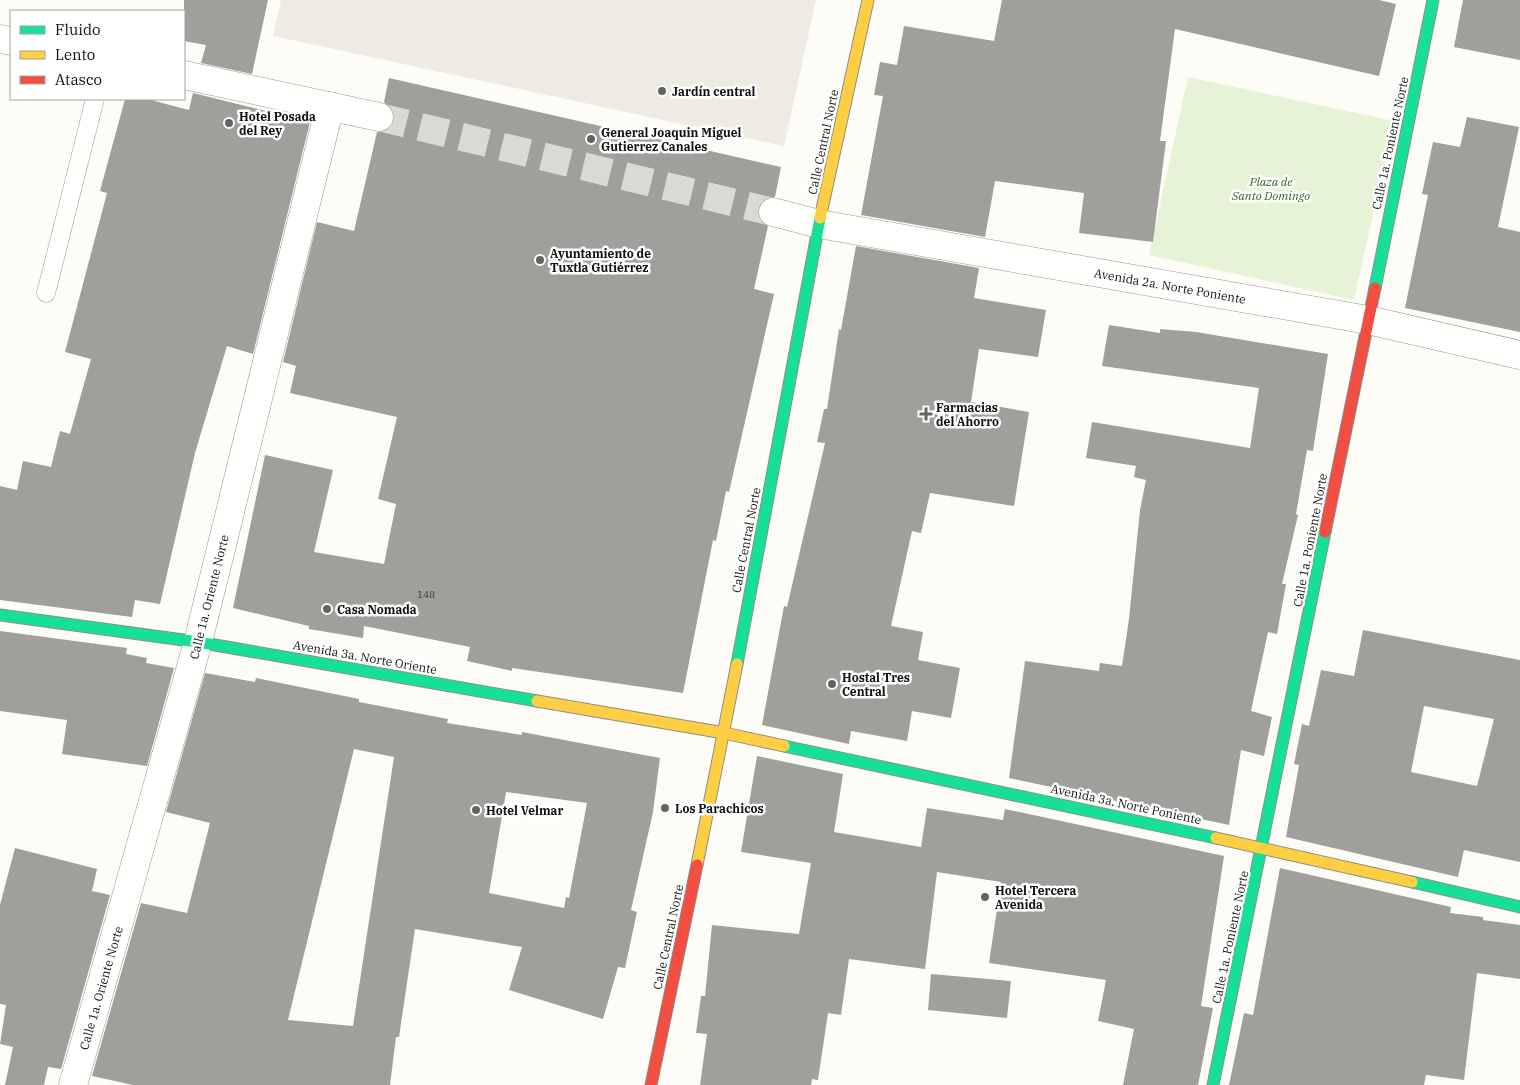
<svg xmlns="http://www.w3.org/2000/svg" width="1520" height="1085" font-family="'IBM Plex Serif',serif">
  <rect width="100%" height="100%" fill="#fdfcf7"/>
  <path fill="#e7f3d7" d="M 1188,77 L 1394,121 L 1354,300 L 1149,255 Z"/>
  <path fill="#edebe2" d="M 281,0 L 816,0 L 784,146 L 273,36 Z"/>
  <g fill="#a19f9c" fill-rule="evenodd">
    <path d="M 184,0 L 268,0 L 252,74 L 201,63 L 206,45 L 184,41 Z"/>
    <path d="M 1002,0 L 1379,0 L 1396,4 L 1379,76 L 1175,29 L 1160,141 L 1166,141 L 1153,242 L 1079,233 L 1084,193 L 995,181 L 985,237 L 861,215 L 883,96 L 874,95 L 880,62 L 897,65 L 904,26 L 994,41 Z"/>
    <path d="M 1463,0 L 1520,0 L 1520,60 L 1454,47 Z"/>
    <path d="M 389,78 L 781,167 L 775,197 L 762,201 L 758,209 L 758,217 L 768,226 L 754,289 L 774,294 L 729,492 L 726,491 L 716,541 L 713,540 L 683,693 L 512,668 L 512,671 L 467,661 L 470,647 L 364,626 L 363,638 L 309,629 L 309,626 L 233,608 L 265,455 L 333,470 L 314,552 L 384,564 L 396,504 L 378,499 L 397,417 L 290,393 L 296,366 L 283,362 L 317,222 L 354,231 L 377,132 L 384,132 L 390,128 L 394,121 L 394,112 L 384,102 Z"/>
    <path d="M 193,93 L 310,122 L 253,354 L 227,346 L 195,453 L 160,604 L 135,600 L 132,617 L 0,600 L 0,486 L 17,490 L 23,461 L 51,467 L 60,431 L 70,434 L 91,359 L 65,352 L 107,193 L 100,191 L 125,99 L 147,99 L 189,110 Z"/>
    <path d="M 1467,117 L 1519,127 L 1498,227 L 1520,232 L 1520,332 L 1405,308 L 1428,195 L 1422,194 L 1433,142 L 1460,147 Z"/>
    <path d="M 856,246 L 979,268 L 974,298 L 1046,310 L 1038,357 L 979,349 L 971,402 L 1029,412 L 1014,506 L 930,493 L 921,533 L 912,531 L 891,626 L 923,632 L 918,660 L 960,668 L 951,718 L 912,711 L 907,741 L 851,731 L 849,744 L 762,725 L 784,606 L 787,607 L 825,443 L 817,442 L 824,409 L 827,409 L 839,329 L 841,330 Z"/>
    <path d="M 1109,325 L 1160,333 L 1160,329 L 1196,332 L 1328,354 L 1313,451 L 1307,450 L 1296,514 L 1298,515 L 1282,584 L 1286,584 L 1277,634 L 1268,632 L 1251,711 L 1272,717 L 1264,756 L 1241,750 L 1229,825 L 1009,778 L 1025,661 L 1099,671 L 1100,663 L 1122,666 L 1129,619 L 1140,510 L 1146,480 L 1134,477 L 1136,466 L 1086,458 L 1092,422 L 1250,448 L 1259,388 L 1102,366 Z"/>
    <path d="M 1363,630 L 1520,660 L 1520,862 L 1464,850 L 1458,877 L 1286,837 L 1299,765 L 1294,764 L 1302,724 L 1309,726 L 1321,670 L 1354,676 ZM 1424,706 L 1494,719 L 1477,786 L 1411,772 Z"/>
    <path d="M 0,631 L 127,648 L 126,654 L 147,658 L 146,663 L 174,668 L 147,766 L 62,754 L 67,720 L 0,711 Z"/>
    <path d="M 205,673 L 255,682 L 256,678 L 359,699 L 359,702 L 448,719 L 447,723 L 522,735 L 522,732 L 660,758 L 653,812 L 631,910 L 637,912 L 625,968 L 618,967 L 603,1019 L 509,990 L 522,947 L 415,929 L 399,1037 L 396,1037 L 390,1085 L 133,1085 L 92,1076 L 141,903 L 187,913 L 210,823 L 166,812 ZM 354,749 L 394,757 L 353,1026 L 288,1020 ZM 506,792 L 587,803 L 569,898 L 566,897 L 564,908 L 489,893 Z"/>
    <path d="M 757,756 L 843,774 L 834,832 L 921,847 L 927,808 L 1003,820 L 1005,809 L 1224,856 L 1201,1006 L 1213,1008 L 1198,1085 L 1123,1085 L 1134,1029 L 1098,1021 L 1106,980 L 989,963 L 1001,882 L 937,872 L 925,969 L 849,959 L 841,1015 L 828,1013 L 818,1080 L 812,1079 L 811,1085 L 700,1085 L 707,1034 L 696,1033 L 701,996 L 705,996 L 712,925 L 799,934 L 811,863 L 741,852 Z"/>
    <path d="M 15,848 L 97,869 L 92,891 L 110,895 L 61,1069 L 48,1067 L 44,1085 L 5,1085 L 13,1047 L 0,1044 L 6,1005 L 0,1004 L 0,905 Z"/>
    <path d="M 1280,868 L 1451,907 L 1450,913 L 1483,917 L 1483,920 L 1520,925 L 1520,979 L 1477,973 L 1464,1080 L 1426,1075 L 1424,1085 L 1229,1085 L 1244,1013 L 1253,1015 Z"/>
    <path d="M 931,974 L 1011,981 L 1007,1018 L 928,1010 Z"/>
  </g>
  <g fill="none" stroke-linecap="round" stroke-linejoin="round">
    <path stroke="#dad9d4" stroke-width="28" stroke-dasharray="28 14" stroke-linecap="butt" d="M 379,117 L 773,212"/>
    <defs>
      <path id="lane" d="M 46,293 L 95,99"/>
      <g id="street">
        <path d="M 0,39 L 11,41"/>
        <path d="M 184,75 L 379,117"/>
        <path d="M 773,212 L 819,224 L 1368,320 L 1520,355"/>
        <path d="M 73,1085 L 198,642 L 330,106"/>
      </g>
      <g id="fast">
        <path d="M 1375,288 L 1433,0"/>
        <path d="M 0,615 L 198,642 L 537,701"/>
        <path d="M 737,664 L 820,218"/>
        <path d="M 784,746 L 1216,838"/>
        <path d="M 1412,882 L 1520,907"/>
        <path d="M 1213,1085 L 1325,532"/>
      </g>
      <g id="slow">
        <path d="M 820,218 L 868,0"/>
        <path d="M 537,701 L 724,733 L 784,746"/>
        <path d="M 1216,838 L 1412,882"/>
        <path d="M 697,865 L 737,664"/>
      </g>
      <g id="jam">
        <path d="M 1325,532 L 1375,288"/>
        <path d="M 651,1085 L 697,865"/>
      </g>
    </defs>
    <use href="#lane" stroke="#979795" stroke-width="19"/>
    <use href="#street" stroke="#979795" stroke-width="29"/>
    <use href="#fast" stroke="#8e8d8b" stroke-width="13"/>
    <use href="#slow" stroke="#8e8d8b" stroke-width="13"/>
    <use href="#jam" stroke="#8e8d8b" stroke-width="13"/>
    <use href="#lane" stroke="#fffffe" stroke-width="18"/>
    <use href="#street" stroke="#fffffe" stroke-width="28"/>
    <use href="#fast" stroke="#16e098" stroke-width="11"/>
    <use href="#slow" stroke="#ffcf43" stroke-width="11"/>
    <use href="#jam" stroke="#f24e42" stroke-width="11"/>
  </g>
  <g fill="#646362" stroke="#fff" stroke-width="2">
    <circle cx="662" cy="91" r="5"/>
    <circle cx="229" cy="123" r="5"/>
    <circle cx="591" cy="139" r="5"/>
    <circle cx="540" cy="260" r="5"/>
    <path d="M923.5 406.5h5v5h5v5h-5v5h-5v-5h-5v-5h5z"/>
    <circle cx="327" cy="609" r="5"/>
    <circle cx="832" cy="684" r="5"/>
    <circle cx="665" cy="808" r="5"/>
    <circle cx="476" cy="810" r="5"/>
    <circle cx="985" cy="897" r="5"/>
  </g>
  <g text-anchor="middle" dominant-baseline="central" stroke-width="5" stroke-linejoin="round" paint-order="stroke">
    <g font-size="10" fill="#353434">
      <text x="426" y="594">148</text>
    </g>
    <g font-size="12" font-weight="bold" fill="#111" stroke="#fff" text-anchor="start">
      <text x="672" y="91">Jardín central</text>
      <text x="239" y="116">Hotel Posada<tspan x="239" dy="14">del Rey</tspan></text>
      <text x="601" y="132">General Joaquin Miguel<tspan x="601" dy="14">Gutierrez Canales</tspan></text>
      <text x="550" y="253">Ayuntamiento de<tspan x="550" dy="14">Tuxtla Gutiérrez</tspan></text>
      <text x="936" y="407">Farmacias<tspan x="936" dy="14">del Ahorro</tspan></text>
      <text x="337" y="609">Casa Nomada</text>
      <text x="842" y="677">Hostal Tres<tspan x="842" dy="14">Central</tspan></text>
      <text x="675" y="808">Los Parachicos</text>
      <text x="486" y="810">Hotel Velmar</text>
      <text x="995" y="890">Hotel Tercera<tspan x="995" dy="14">Avenida</tspan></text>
    </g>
    <g font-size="12" fill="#111" stroke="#fff">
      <text transform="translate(823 142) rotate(-78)">Calle Central Norte</text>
      <text transform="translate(1390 143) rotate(-78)">Calle 1a. Poniente Norte</text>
      <text transform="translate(1170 286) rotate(10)">Avenida 2a. Norte Poniente</text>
      <text transform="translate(746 540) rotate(-79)">Calle Central Norte</text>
      <text transform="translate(1310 540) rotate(-79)">Calle 1a. Poniente Norte</text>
      <text transform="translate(209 597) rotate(-76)">Calle 1a. Oriente Norte</text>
      <text transform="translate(365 657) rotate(10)">Avenida 3a. Norte Oriente</text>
      <text transform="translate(1126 804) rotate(12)">Avenida 3a. Norte Poniente</text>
      <text transform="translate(668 937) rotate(-78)">Calle Central Norte</text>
      <text transform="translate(1230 937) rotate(-78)">Calle 1a. Poniente Norte</text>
      <text transform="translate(101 988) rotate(-74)">Calle 1a. Oriente Norte</text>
    </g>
    <g font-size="12" font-style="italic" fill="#2f6b1f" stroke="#fff">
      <text x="1271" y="181">Plaza de<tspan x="1271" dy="14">Santo Domingo</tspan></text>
    </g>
  </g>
  <rect x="10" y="10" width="175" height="90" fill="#ffffff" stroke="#a0a0a0"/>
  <rect x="20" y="26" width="25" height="8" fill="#16e098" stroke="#a0a0a0"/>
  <text x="55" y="35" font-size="15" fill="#111111">Fluido</text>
  <rect x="20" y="51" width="25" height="8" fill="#ffcf43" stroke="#a0a0a0"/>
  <text x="55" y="60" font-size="15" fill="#111111">Lento</text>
  <rect x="20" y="76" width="25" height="8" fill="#f24e42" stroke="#a0a0a0"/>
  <text x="55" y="85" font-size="15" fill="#111111">Atasco</text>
</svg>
